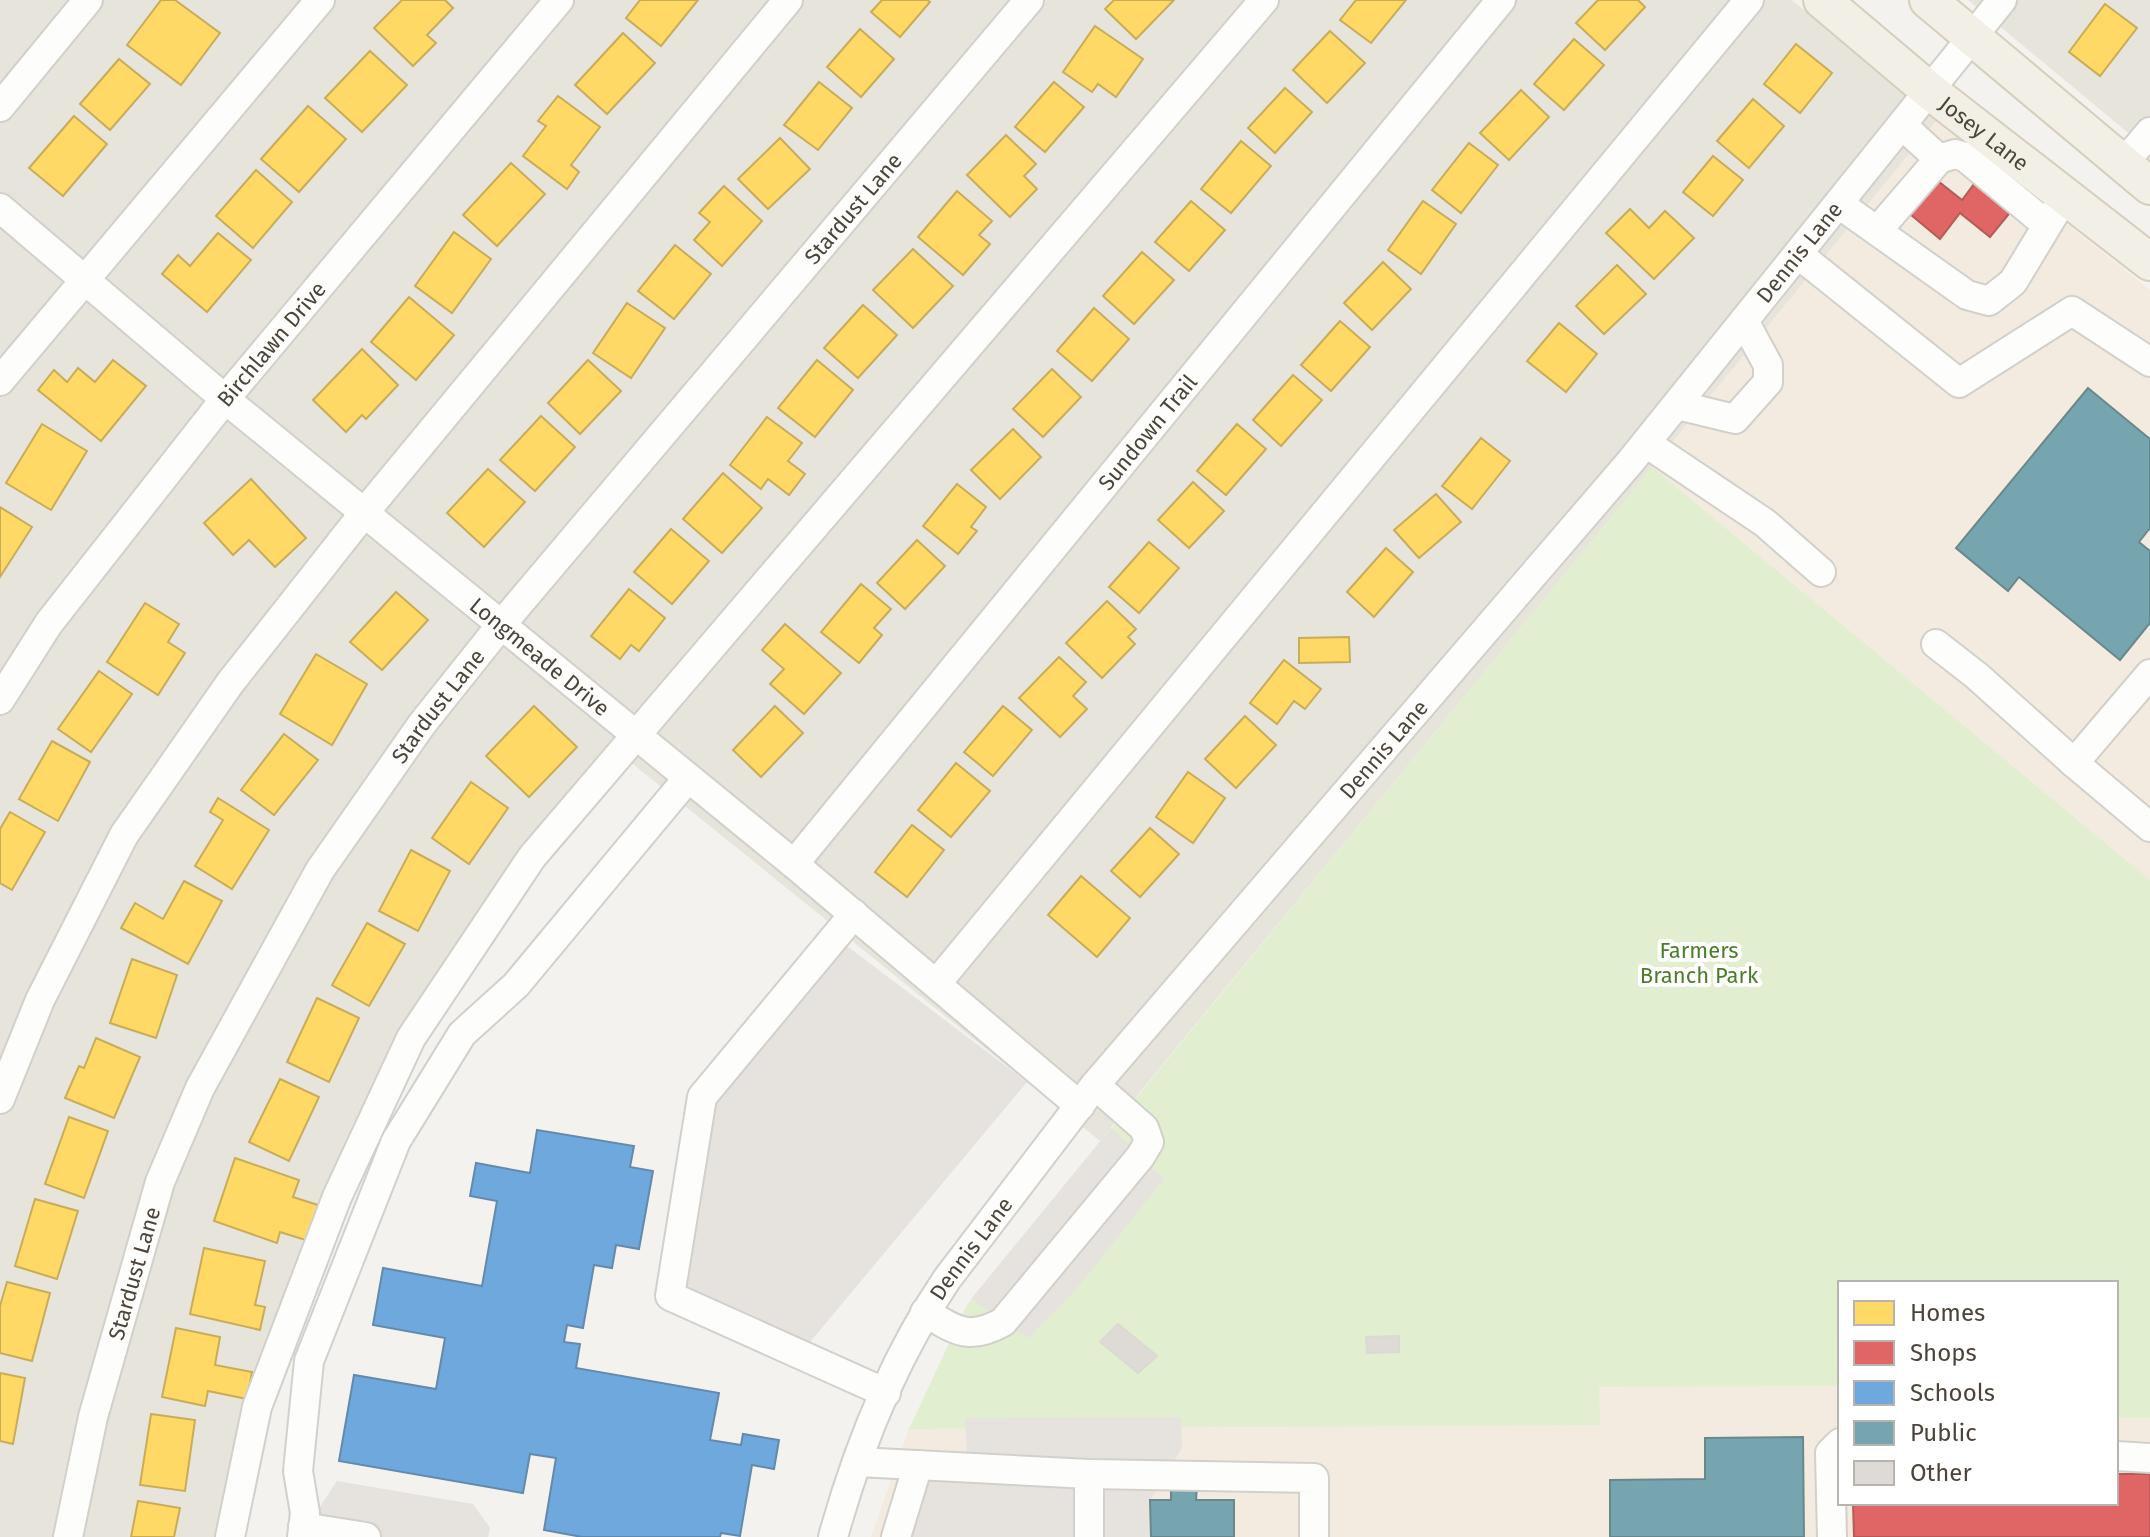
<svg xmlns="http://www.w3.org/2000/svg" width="2150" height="1537" font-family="'Fira Sans',sans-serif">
  <rect width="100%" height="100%" fill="#f4f2ee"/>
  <g fill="#e7e4dc">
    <path d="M 0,0 L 1792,0 L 1937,120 L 1100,1141 L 623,756 L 480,942 L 394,1093 L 319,1264 L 264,1422 L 241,1537 L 0,1537 Z"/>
    <path d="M 1968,0 L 2150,0 L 2150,151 Z"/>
  </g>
  <g fill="#f3ebdf">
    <path d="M 1937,120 L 2150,290 L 2150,880 L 1652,467 Z"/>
    <path d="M 1837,1386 L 1840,1503 L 2116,1503 L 2116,1418 L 2150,1418 L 2150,1537 L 871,1537 L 909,1429 L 1599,1425 L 1599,1387 Z"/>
  </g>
  <path fill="#e1eecf" d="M 1652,467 L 2150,880 L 2150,1418 L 2116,1418 L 2116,1283 L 1840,1283 L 1840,1418 L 1837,1386 L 1599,1387 L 1600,1425 L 909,1429 L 967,1305 Z"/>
  <g fill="#e6e3df">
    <path d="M 835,937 L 1027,1082 L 800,1354 L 670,1296 L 702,1097 Z"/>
    <path d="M 1111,1128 L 1164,1179 L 1074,1292 L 1029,1338 L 971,1299 Z"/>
    <path d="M 1181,1417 L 1182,1448 L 1150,1500 L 1151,1537 L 887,1537 L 918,1465 L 967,1463 L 965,1418 Z"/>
    <path d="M 337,1481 L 473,1504 L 490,1528 L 488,1537 L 300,1537 Z"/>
  </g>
  <g fill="#ffd966" stroke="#c9ac58" stroke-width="2">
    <path d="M 161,0 L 175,0 L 220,33 L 181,85 L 127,45 Z"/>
    <path d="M 402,0 L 445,0 L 453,8 L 427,35 L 436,43 L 413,66 L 374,28 Z"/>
    <path d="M 640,0 L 698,0 L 661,46 L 626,18 Z"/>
    <path d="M 882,0 L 927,0 L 930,2 L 900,37 L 871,12 Z"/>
    <path d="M 1114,0 L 1174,0 L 1136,39 L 1105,9 Z"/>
    <path d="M 1356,0 L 1406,0 L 1371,43 L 1340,20 Z"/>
    <path d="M 1598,0 L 1638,0 L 1645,7 L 1605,50 L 1576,23 Z"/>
    <path d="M 2105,4 L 2137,28 L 2100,76 L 2069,52 Z"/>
    <path d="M 1095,26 L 1143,59 L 1116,97 L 1098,84 L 1092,92 L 1063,72 Z"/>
    <path d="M 860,29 L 894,59 L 861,97 L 827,67 Z"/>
    <path d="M 1330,31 L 1365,63 L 1327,103 L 1293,70 Z"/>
    <path d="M 623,33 L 655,63 L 607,114 L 575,85 Z"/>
    <path d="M 1574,39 L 1604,65 L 1564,110 L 1534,84 Z"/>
    <path d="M 1796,44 L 1832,73 L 1800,113 L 1764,84 Z"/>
    <path d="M 370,51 L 407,85 L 362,132 L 325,98 Z"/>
    <path d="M 119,59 L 150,84 L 110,130 L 80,104 Z"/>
    <path d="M 819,82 L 852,108 L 818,150 L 784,125 Z"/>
    <path d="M 1054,82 L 1084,107 L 1045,152 L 1015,127 Z"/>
    <path d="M 1285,88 L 1312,112 L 1275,153 L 1248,128 Z"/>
    <path d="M 1521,90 L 1549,117 L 1509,160 L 1480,133 Z"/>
    <path d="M 558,96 L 600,127 L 571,165 L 579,172 L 567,189 L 523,156 L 546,126 L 538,121 Z"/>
    <path d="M 1753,99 L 1784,126 L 1749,168 L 1717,141 Z"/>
    <path d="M 308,106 L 346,139 L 299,192 L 261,159 Z"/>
    <path d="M 74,116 L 107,144 L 63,196 L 29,168 Z"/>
    <path d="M 1006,135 L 1036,164 L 1024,176 L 1037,189 L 1010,217 L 967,175 Z"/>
    <path d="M 780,138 L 810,169 L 768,209 L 738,179 Z"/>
    <path d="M 1241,141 L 1271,166 L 1231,213 L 1201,189 Z"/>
    <path d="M 1469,143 L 1498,165 L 1461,213 L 1432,190 Z"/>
    <path d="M 1713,156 L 1743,180 L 1713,216 L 1683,192 Z"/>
    <path d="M 511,163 L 545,194 L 497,246 L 463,215 Z"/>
    <path d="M 256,170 L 292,202 L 253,248 L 216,216 Z"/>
    <path d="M 724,186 L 762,221 L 722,266 L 694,240 L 710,222 L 699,213 Z"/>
    <path d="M 957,191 L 992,221 L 979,235 L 990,244 L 963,275 L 918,237 Z"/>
    <path d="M 1191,201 L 1225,230 L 1189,271 L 1155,242 Z"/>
    <path d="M 1423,201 L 1456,224 L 1421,274 L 1388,250 Z"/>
    <path d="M 1630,209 L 1649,228 L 1665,211 L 1694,238 L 1654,279 L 1606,233 Z"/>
    <path d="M 454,232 L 491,259 L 452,313 L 415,286 Z"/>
    <path d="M 218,233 L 251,260 L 207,312 L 162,274 L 178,255 L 190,266 Z"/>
    <path d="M 675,245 L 711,274 L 674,319 L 638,291 Z"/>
    <path d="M 913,249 L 953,286 L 913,328 L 873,290 Z"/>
    <path d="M 1142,252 L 1174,280 L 1134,324 L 1103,296 Z"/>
    <path d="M 1383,262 L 1411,289 L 1372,330 L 1344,303 Z"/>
    <path d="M 1617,265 L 1646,294 L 1604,334 L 1576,306 Z"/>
    <path d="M 409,297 L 454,335 L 416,380 L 371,342 Z"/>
    <path d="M 627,303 L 665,328 L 631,378 L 593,353 Z"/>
    <path d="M 863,305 L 897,335 L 858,378 L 824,348 Z"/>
    <path d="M 1094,308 L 1129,339 L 1092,381 L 1057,351 Z"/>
    <path d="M 1340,321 L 1370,347 L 1331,391 L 1301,365 Z"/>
    <path d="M 1559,323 L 1597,354 L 1566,392 L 1527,361 Z"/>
    <path d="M 362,349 L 398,385 L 366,419 L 362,415 L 346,432 L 313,400 Z"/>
    <path d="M 113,360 L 146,386 L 101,441 L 38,390 L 54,370 L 67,382 L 78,368 L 95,382 Z"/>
    <path d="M 588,360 L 621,391 L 580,434 L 548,403 Z"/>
    <path d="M 817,360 L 853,390 L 815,437 L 778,408 Z"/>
    <path d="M 1052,369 L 1081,397 L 1043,437 L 1013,409 Z"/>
    <path d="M 1293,375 L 1322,400 L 1281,446 L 1253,420 Z"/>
    <path d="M 541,416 L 575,447 L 535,491 L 500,460 Z"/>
    <path d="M 767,417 L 802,443 L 788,461 L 805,474 L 789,495 L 768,479 L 761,489 L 730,465 Z"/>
    <path d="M 42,424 L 87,451 L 51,510 L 6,483 Z"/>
    <path d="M 1237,424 L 1266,449 L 1226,495 L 1197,471 Z"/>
    <path d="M 1013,429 L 1041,457 L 1000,499 L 971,470 Z"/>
    <path d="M 1481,438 L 1510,461 L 1472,509 L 1442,486 Z"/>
    <path d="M 488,469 L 525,502 L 484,547 L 447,513 Z"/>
    <path d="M 723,473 L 762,508 L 722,553 L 683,519 Z"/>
    <path d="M 251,479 L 306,538 L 275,567 L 249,540 L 233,555 L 204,523 Z"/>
    <path d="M 1193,482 L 1224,511 L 1189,548 L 1158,520 Z"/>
    <path d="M 957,484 L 986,507 L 971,527 L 977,531 L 958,554 L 923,526 Z"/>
    <path d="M 1436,494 L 1461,522 L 1419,558 L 1394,530 Z"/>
    <path d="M 0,507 L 32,527 L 0,577 Z"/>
    <path d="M 671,529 L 709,561 L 672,604 L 634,572 Z"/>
    <path d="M 917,540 L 945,566 L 905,609 L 877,583 Z"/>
    <path d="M 1149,542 L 1179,568 L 1139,613 L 1109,587 Z"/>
    <path d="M 1386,548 L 1413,572 L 1374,617 L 1347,592 Z"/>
    <path d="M 861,584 L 891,609 L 874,628 L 882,635 L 859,663 L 821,632 Z"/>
    <path d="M 629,589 L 665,618 L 639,651 L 631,645 L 620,659 L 591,636 Z"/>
    <path d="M 396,592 L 428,620 L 382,670 L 350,642 Z"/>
    <path d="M 1107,601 L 1136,629 L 1128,637 L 1135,644 L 1102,678 L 1066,643 Z"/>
    <path d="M 145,603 L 179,624 L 168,642 L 185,653 L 158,695 L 107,662 Z"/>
    <path d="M 785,624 L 841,673 L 804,714 L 770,684 L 784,669 L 762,650 Z"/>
    <path d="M 1349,637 L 1350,662 L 1299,663 L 1299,638 Z"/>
    <path d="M 316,654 L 367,684 L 332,745 L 280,714 Z"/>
    <path d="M 1059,657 L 1086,682 L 1073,696 L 1087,709 L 1060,737 L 1019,698 Z"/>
    <path d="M 1284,660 L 1321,689 L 1305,709 L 1294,701 L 1277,724 L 1250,703 Z"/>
    <path d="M 99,671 L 132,694 L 91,752 L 58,729 Z"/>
    <path d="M 534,706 L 577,747 L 529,797 L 486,756 Z"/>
    <path d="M 775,706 L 803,733 L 761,777 L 733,750 Z"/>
    <path d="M 1003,706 L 1032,730 L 993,776 L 964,752 Z"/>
    <path d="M 1245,716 L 1276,745 L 1236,788 L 1205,759 Z"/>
    <path d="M 284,734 L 318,760 L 274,815 L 241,790 Z"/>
    <path d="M 52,741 L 90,762 L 58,821 L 19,799 Z"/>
    <path d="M 956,763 L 990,791 L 951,837 L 918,810 Z"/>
    <path d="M 1188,772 L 1225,798 L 1193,843 L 1156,817 Z"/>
    <path d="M 471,782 L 508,808 L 469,864 L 432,838 Z"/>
    <path d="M 218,798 L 269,830 L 232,889 L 195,866 L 223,820 L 210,812 Z"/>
    <path d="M 10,812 L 45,832 L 12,890 L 0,883 L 0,829 Z"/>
    <path d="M 912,825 L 944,850 L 907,897 L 875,872 Z"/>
    <path d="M 1150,828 L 1179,854 L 1140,897 L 1111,871 Z"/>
    <path d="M 411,850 L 450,871 L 418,931 L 379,911 Z"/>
    <path d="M 1081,876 L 1130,918 L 1097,957 L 1048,915 Z"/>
    <path d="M 184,881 L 222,901 L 188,964 L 121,928 L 135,903 L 163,919 Z"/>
    <path d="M 367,923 L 405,944 L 369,1006 L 332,985 Z"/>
    <path d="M 132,959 L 177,975 L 156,1038 L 110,1023 Z"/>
    <path d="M 317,998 L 359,1018 L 329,1082 L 287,1062 Z"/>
    <path d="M 96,1038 L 140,1057 L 114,1118 L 65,1098 L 79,1066 L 84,1068 Z"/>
    <path d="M 280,1079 L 319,1097 L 289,1161 L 249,1142 Z"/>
    <path d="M 69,1117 L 108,1131 L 84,1198 L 45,1184 Z"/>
    <path d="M 235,1158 L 299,1180 L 293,1197 L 324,1207 L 312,1242 L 280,1232 L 277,1243 L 214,1221 Z"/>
    <path d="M 35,1199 L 78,1211 L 57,1279 L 15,1266 Z"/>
    <path d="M 204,1248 L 265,1261 L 255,1305 L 265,1307 L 260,1330 L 190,1314 Z"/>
    <path d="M 7,1282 L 50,1293 L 32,1361 L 0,1353 L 0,1306 Z"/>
    <path d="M 176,1328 L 220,1337 L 215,1365 L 252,1372 L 247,1399 L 208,1391 L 205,1406 L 162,1397 Z"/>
    <path d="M 0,1373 L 25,1378 L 13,1444 L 0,1441 Z"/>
    <path d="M 151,1414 L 195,1420 L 185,1491 L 140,1485 Z"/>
    <path d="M 138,1501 L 180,1508 L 174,1537 L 131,1537 Z"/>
  </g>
  <g fill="#e06666" stroke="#b35c58" stroke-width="2">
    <path d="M 1933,177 L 1962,200 L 1977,180 L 2013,209 L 1990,237 L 1960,213 L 1940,239 L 1905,210 Z"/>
    <path d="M 2116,1474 L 2150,1474 L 2150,1537 L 1854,1537 L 1853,1503 L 2116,1503 Z"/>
  </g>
  <path fill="#6fa8dc" stroke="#648aab" stroke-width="2" d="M 537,1130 L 634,1146 L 630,1167 L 653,1171 L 639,1249 L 616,1245 L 612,1268 L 594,1265 L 583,1328 L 567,1325 L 564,1342 L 580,1344 L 576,1368 L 719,1393 L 710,1440 L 741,1445 L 743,1434 L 779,1440 L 774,1469 L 752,1465 L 740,1536 L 721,1533 L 720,1537 L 582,1537 L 544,1530 L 556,1458 L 530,1454 L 523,1493 L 339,1461 L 354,1375 L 436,1389 L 445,1338 L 373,1325 L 383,1268 L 482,1286 L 497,1201 L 470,1196 L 476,1163 L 530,1173 Z"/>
  <g fill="#76a5af" stroke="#69888c" stroke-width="2">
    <path d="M 2088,388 L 2150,439 L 2150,528 L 2139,542 L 2150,551 L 2150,623 L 2120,660 L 2019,577 L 2008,591 L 1956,548 Z"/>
    <path d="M 1803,1437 L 1804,1537 L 1610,1537 L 1610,1480 L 1705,1479 L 1705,1438 Z"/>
    <path d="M 1171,1487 L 1197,1487 L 1196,1500 L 1234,1500 L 1234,1537 L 1151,1537 L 1150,1500 L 1171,1500 Z"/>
  </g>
  <g fill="#dedbd6" stroke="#dcd9d4" stroke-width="2">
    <path d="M 1118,1324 L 1157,1356 L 1138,1373 L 1100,1342 Z"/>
    <path d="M 1399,1336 L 1399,1352 L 1367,1353 L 1366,1337 Z"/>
  </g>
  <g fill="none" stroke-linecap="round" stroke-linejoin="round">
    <defs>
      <g id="minor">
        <path d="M 0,107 L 88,0"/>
        <path d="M 1903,126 L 1939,159"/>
        <path d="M 2123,164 L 2150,132"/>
        <path d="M 1839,204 L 1967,295 L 1989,301 L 2013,282 L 2065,196"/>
        <path id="s1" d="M 0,208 L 225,399 L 794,864 L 1080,1106"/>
        <path d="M 1877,231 L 1939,159 L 1955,154 L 1965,157 L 2047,225"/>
        <path d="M 1798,254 L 1959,383 L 2072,311 L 2150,362"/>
        <path d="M 0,381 L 320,0"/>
        <path d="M 1677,405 L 1735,419 L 1768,382 L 1768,365 L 1744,321"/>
        <path d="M 1646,443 L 1765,523 L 1821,572"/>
        <path d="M 1936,644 L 1977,676 L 2074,763 L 2150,674"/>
        <path id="s2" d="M 0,700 L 49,623 L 225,399 L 559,0"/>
        <path d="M 2074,763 L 2150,827"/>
        <path id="s3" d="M 794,864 L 1501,0"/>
        <path d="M 854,914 L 702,1097 L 670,1296 L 886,1393"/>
        <path d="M 936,984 L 1749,0"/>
        <path d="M 0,1099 L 40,1000 L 124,835 L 230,683 L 364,513 L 788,0"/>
        <path d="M 925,1312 C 956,1331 969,1341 1003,1322 L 1140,1157 L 1149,1142 L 1144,1128 L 1095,1085"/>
        <path d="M 2116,1456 L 2150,1458"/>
        <path d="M 858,1462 L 1089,1474 L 1089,1537"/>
        <path d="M 1089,1474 L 1314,1478 L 1314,1537"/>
        <path d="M 303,1527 L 366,1537"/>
        <path id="s4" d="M 68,1537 L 93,1417 L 160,1182 L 200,1088 L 320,870 L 422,724 L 501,625 L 1029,0"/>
        <path d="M 230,1537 L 257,1407 L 337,1197 L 411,1038 L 532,857 L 1264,0"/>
        <path d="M 302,1537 L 305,1513 L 298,1471 L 309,1361 L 396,1141 L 462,1034 L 516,985 L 688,778"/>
        <path id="s5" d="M 833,1537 C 858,1447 895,1356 947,1279 L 1095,1085 L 1631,461 L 2002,0"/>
        <path d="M 896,1537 L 918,1465"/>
        <path d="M 1832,1537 L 1830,1453 L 1840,1443"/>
      </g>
      <g id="major">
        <path id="s6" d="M 1822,0 L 1931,92 L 2150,262"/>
        <path d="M 1928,0 L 2150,186"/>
      </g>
    </defs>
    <use href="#minor" stroke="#d2d0cb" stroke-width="32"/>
    <use href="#major" stroke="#d6cebb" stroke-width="40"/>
    <use href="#minor" stroke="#fdfdfc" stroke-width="28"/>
    <use href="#major" stroke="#f2efe6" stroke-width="36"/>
  </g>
  <g text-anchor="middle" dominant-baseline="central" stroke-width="8" stroke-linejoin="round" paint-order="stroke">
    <g font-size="22" fill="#4b4439" stroke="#fff">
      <text stroke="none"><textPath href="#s6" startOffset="210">Josey Lane</textPath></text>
      <text stroke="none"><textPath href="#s4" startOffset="1568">Stardust Lane</textPath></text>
      <text stroke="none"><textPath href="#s5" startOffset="1618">Dennis Lane</textPath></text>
      <text stroke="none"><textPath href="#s2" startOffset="448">Birchlawn Drive</textPath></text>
      <text stroke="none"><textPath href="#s3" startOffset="558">Sundown Trail</textPath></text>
      <text stroke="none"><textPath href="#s1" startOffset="702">Longmeade Drive</textPath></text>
      <text stroke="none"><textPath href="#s4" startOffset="920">Stardust Lane</textPath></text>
      <text stroke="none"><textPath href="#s5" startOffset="970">Dennis Lane</textPath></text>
      <text stroke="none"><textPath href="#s5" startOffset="322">Dennis Lane</textPath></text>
      <text stroke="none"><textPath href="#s4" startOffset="272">Stardust Lane</textPath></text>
    </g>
    <g font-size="22" fill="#4a7f2a" stroke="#fff">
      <text x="1699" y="950">Farmers<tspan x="1699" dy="25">Branch Park</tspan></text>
    </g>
  </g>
  <rect x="1838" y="1281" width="280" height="224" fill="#ffffff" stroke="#b7b4b0" stroke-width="2"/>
  <rect x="1854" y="1301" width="40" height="24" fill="#ffd966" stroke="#b7b4b0" stroke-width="2"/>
  <text x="1910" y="1321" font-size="24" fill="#4b4439">Homes</text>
  <rect x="1854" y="1341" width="40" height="24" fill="#e06666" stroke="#b7b4b0" stroke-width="2"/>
  <text x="1910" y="1361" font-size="24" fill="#4b4439">Shops</text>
  <rect x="1854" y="1381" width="40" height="24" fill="#6fa8dc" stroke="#b7b4b0" stroke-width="2"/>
  <text x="1910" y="1401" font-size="24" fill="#4b4439">Schools</text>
  <rect x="1854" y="1421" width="40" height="24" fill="#76a5af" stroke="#b7b4b0" stroke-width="2"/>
  <text x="1910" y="1441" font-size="24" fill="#4b4439">Public</text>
  <rect x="1854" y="1461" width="40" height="24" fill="#dedbd6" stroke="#b7b4b0" stroke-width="2"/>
  <text x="1910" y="1481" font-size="24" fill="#4b4439">Other</text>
</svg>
